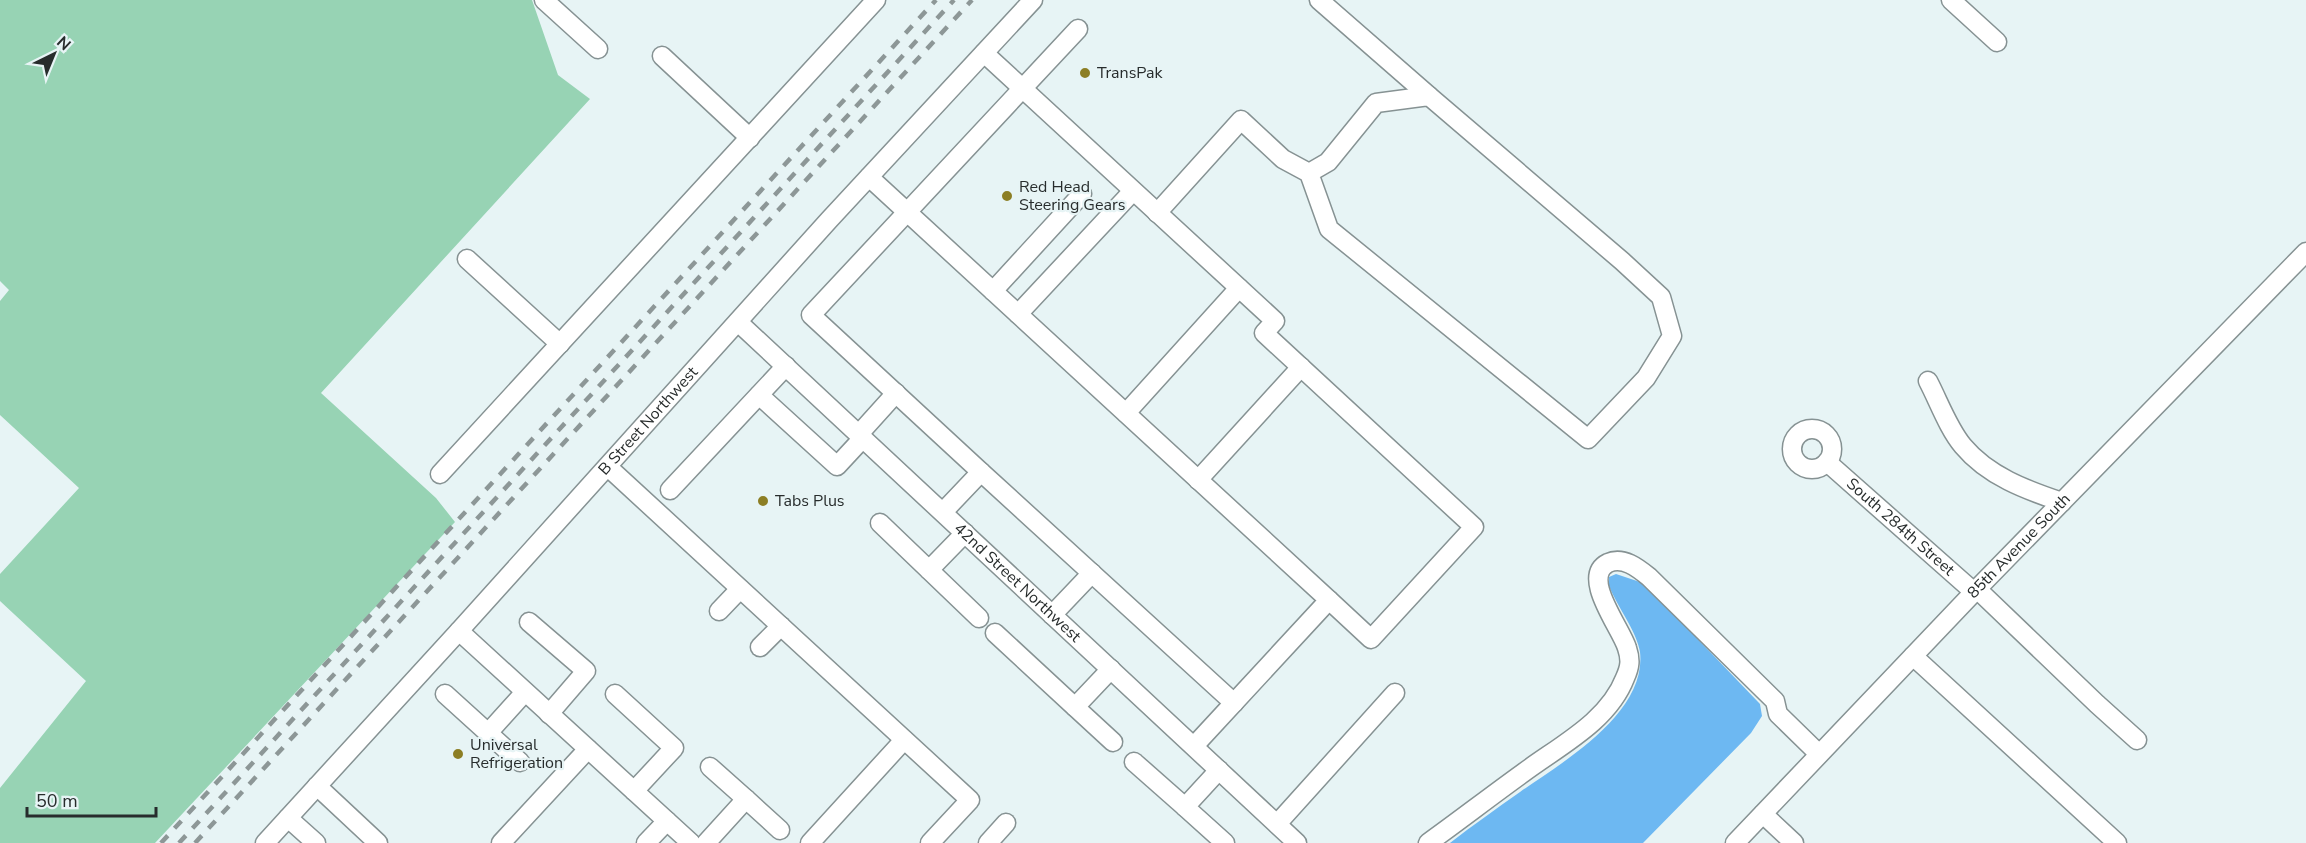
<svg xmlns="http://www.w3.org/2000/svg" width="2306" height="843" font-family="'Nunito Sans',sans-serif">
  <rect width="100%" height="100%" fill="#e7f4f5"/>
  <path fill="#97d3b4" d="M 0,0 L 532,0 L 558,75 L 590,99 L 321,393 L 436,498 L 455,522 L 155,843 L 0,843 L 0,788 L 86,681 L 0,601 L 0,574 L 79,488 L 0,415 L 0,301 L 9,290 L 0,281 Z"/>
  <path fill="#6db8f2" d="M 1616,574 L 1640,582 L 1667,607 L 1760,704 L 1762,716 L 1751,733 L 1643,843 L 1450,843 C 1473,825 1496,809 1520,792 C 1563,762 1647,713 1640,652 C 1637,632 1617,606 1609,586 L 1609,577 Z"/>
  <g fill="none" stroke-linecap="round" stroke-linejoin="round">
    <defs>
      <g id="minor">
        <path d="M 544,0 L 598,49"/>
        <path d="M 1319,0 L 1429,96"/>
        <path d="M 1951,0 L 1997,42"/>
        <path d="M 1078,29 L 811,315 L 981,472 L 1234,703"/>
        <path d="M 984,53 L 1275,321 L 1264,333 L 1474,527 L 1371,639 L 1329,600"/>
        <path d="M 662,56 L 750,138"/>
        <path d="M 869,177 L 1329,600 L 1194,746"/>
        <path d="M 1157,213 L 1241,120 L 1283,159 L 1309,173 L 1328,162 L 1376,103 L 1429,96 L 1622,261 L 1661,297 L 1672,336 L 1646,378 L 1588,439 L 1329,229 L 1309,173"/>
        <path d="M 467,259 L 560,344"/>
        <path d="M 993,291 L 1082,194"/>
        <path d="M 1018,314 L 1133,191"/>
        <path id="s1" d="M 738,322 L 1297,843"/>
        <path d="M 1928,381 C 1939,402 1948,428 1963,446 C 1988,476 2026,490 2062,502"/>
        <path d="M 759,395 L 837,466 L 863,438"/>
        <path d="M 1126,413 L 1239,288"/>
        <circle cx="1812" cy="449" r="20"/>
        <path d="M 859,434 L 896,393"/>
        <path id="s2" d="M 1827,462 L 1974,592"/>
        <path d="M 608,467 L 970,800 L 930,843"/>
        <path d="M 440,474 L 876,0"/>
        <path d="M 1198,480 L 1301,367"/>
        <path d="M 670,490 L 786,366"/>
        <path d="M 943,512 L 981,472"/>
        <path d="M 880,523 L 929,570 L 965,533"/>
        <path d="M 929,570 L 979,618"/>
        <path d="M 1977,589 L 2097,704 L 2137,740"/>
        <path d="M 719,611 L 740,589"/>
        <path d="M 1052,615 L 1092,573"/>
        <path d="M 529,622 L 586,671 L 549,714"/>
        <path d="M 459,631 L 691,843"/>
        <path d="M 995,633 L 1075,707 L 1111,669"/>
        <path d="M 760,647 L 781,626"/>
        <path d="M 1913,656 L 2117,843"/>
        <path d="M 445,694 L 520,762"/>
        <path d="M 615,694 L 674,748 L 634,791"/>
        <path d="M 1075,707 L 1113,742"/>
        <path d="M 488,733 L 525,692"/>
        <path d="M 1134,762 L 1185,807"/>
        <path d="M 1219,770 L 1185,807 L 1225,843"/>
        <path d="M 317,786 L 378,843"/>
        <path d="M 746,799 L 780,830"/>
        <path d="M 1763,814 L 1794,843"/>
        <path d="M 288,818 L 316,843"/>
        <path d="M 1277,824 L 1395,693"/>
        <path id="s3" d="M 265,843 L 459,631 L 829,220 L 1033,0"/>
        <path d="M 501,843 L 588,749"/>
        <path d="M 646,843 L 667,821"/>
        <path d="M 706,843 L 746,799 L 710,767"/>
        <path d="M 810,843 L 904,740"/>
        <path d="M 988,843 L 1006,823"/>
        <path d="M 1428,843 C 1460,820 1491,796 1523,773 C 1559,746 1608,722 1625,678 C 1630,667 1631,660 1627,648 C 1621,628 1580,577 1608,563 C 1623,556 1638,568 1649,577 L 1775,701 L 1778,714 L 1819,754"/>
        <path id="s4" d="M 1735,843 L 1974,592 L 2306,252"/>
      </g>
    </defs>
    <use href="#minor" stroke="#869293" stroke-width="21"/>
    <use href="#minor" stroke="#fff" stroke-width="18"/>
    <g stroke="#8d9797" stroke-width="4.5" stroke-dasharray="10 10" stroke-linecap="butt">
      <path d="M 161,843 L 936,0"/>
      <path d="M 179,843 L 954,0"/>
      <path d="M 195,843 L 972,0"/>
    </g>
  </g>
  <g fill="#8c7e24" stroke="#e7f4f5" stroke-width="2">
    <circle cx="1085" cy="73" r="6"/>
    <circle cx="1007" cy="196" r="6"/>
    <circle cx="763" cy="501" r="6"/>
    <circle cx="458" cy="754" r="6"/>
  </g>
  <g text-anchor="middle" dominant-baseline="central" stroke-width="4.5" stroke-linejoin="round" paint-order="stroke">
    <g font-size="16" fill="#272c2c" stroke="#e7f4f5" text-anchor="start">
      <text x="1097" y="73">TransPak</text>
      <text x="1019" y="187">Red Head<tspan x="1019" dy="18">Steering Gears</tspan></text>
      <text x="775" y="501">Tabs Plus</text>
      <text x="470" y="745">Universal<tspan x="470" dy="18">Refrigeration</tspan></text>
    </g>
    <g font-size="16" fill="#272c2c" stroke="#e7f4f5">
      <text stroke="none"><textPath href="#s3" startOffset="570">B Street Northwest</textPath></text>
      <text stroke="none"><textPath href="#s2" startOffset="98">South 284th Street</textPath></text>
      <text stroke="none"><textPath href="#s4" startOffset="411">85th Avenue South</textPath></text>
      <text stroke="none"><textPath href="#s1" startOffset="382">42nd Street Northwest</textPath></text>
    </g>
  </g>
  <g transform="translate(54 54) rotate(43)" stroke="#e7f4f5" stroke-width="4.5" paint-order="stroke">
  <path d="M0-4.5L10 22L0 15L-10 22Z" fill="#272c2c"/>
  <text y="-9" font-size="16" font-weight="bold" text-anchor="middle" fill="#272c2c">N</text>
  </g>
  <path d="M27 807v9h129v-9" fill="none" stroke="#272c2c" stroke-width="3"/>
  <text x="36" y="807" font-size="18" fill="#272c2c" stroke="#e7f4f5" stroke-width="4.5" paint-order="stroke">50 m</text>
</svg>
